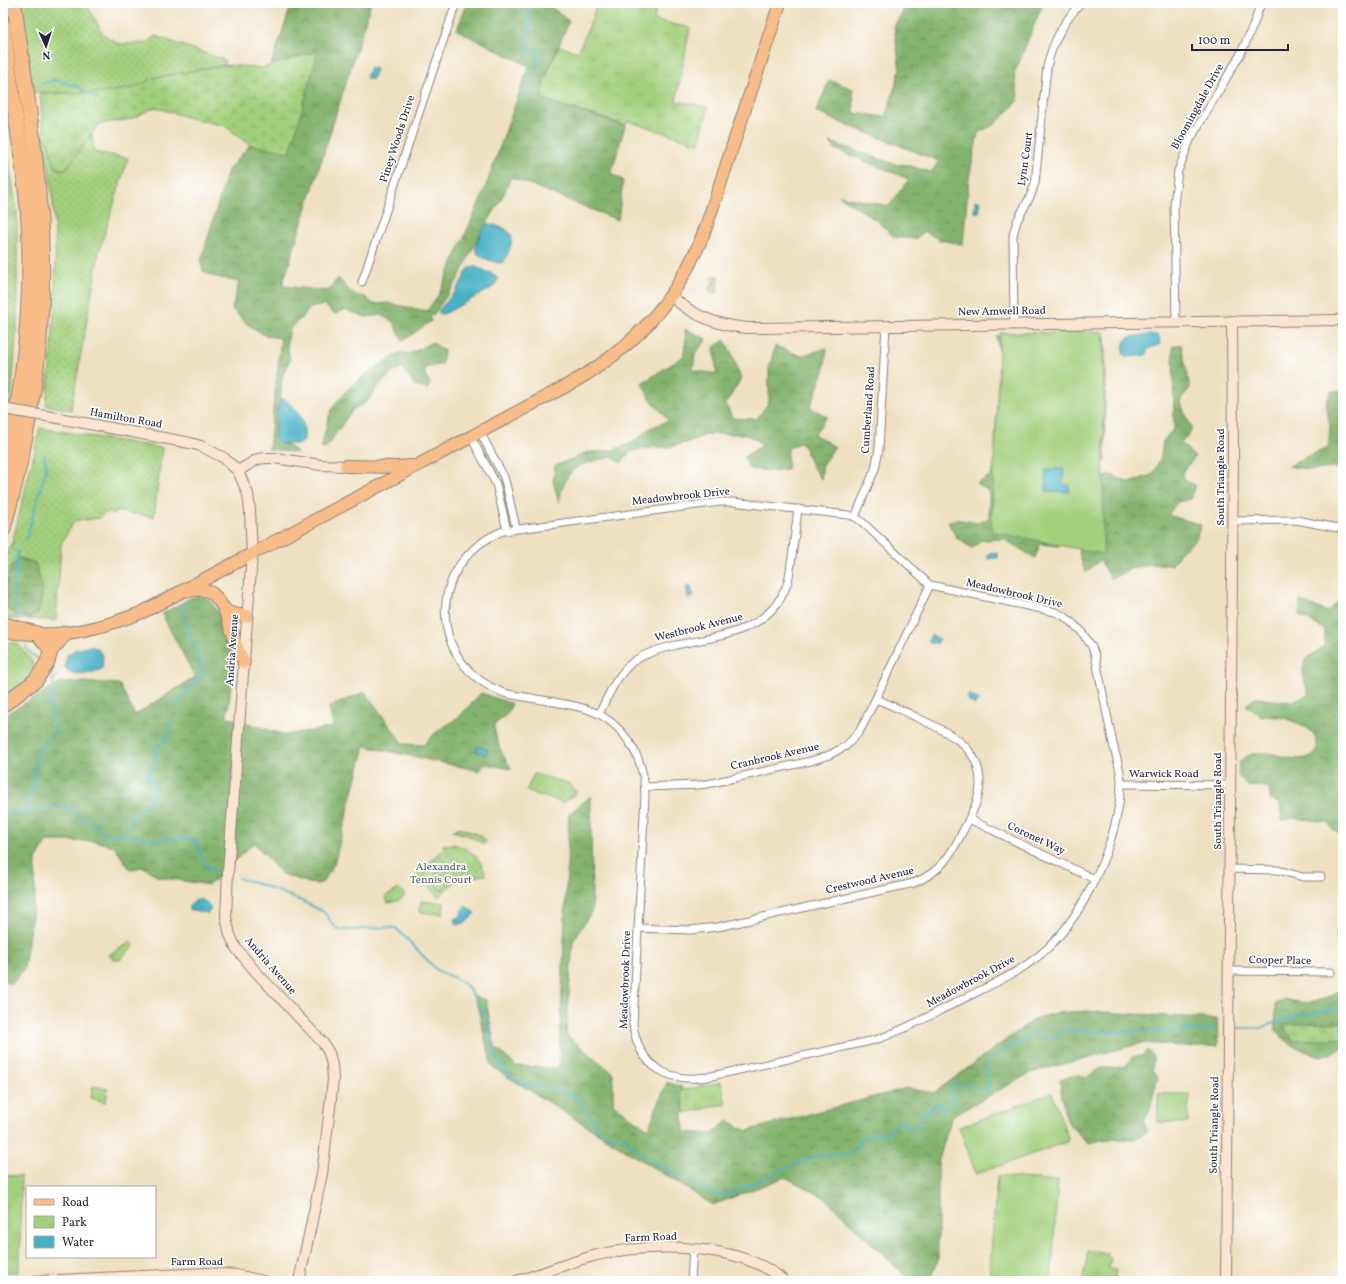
<svg xmlns="http://www.w3.org/2000/svg" width="1346" height="1284" font-family="Vollkorn,serif">
  <defs>
    <pattern id="grass-dots" width="8" height="8" patternUnits="userSpaceOnUse"><rect width="8" height="8" fill="#a3d07d"/><path d="M2 2h.1M6 6h.1" fill="none" stroke="#8cb26d" stroke-width="1.8" stroke-linecap="round"/></pattern>
    <pattern id="forest-crowns" width="20" height="18" patternUnits="userSpaceOnUse"><rect width="20" height="18" fill="#82b26c"/><path d="M2 6a3 3 0 1 1 6 0M12 15a3 3 0 1 1 6 0" fill="none" stroke="#6a905a"/></pattern>
    <pattern id="wetland-marsh" width="20" height="14" patternUnits="userSpaceOnUse"><rect width="20" height="14" fill="#a3d07d"/><path d="M1 5h8M5 5V1M11 12h8M15 12V8" fill="none" stroke="#8cb26d"/></pattern>
    <pattern id="park-tufts" width="24" height="20" patternUnits="userSpaceOnUse"><rect width="24" height="20" fill="#a3d07d"/><path d="M3 7l-1-3M5 7V3M7 7l1-3M15 17l-1-3M17 17v-4M19 17l1-3" fill="none" stroke="#8cb26d"/></pattern>
  </defs>
  <rect width="100%" height="100%" fill="#fff"/>
  <filter id="ink" filterUnits="userSpaceOnUse"><feTurbulence type="fractalNoise" baseFrequency=".025" numOctaves="2"/><feDisplacementMap in="SourceGraphic" scale="8" xChannelSelector="R" yChannelSelector="G"/><feConvolveMatrix kernelMatrix="1 2 1 2 8 2 1 2 1" color-interpolation-filters="sRGB"/></filter>
  <filter id="wash" filterUnits="userSpaceOnUse"><feTurbulence type="fractalNoise" baseFrequency=".012" numOctaves="4" result="noise"/><feDisplacementMap in="SourceGraphic" scale="16" xChannelSelector="R" yChannelSelector="G"/><feGaussianBlur stdDeviation="0.9" result="paint"/><feColorMatrix in="noise" values="0 0 0 0 0 0 0 0 0 0 0 0 0 0 0 0 0 1.4 0 .05"/><feComposite in="paint" operator="in"/></filter>
  <g filter="url(#wash)">
    <rect width="100%" height="100%" fill="#eee0c0"/>
    <g fill="url(#grass-dots)" stroke="#62795c">
      <path d="M 3,3 L 83,3 L 87,5 L 103,34 L 119,44 L 146,43 L 155,36 L 225,60 L 225,65 L 153,78 L 134,88 L 99,93 L 3,92 Z"/>
      <path d="M 3,125 L 17,212 L 17,321 L 11,404 L 3,402 Z"/>
      <path d="M 92,134 L 94,152 L 128,158 L 99,252 L 71,410 L 46,405 C 53,339 59,271 53,204 C 51,181 47,158 43,135 L 48,143 L 56,168 L 65,170 Z"/>
      <path d="M 715,275 L 719,277 L 719,279 L 717,280 L 717,293 L 710,291 L 708,288 L 713,285 L 712,278 Z"/>
      <path d="M 40,428 L 162,448 L 154,517 L 116,511 L 115,514 L 104,513 L 100,518 L 74,521 L 61,544 L 56,620 L 11,619 L 3,616 L 3,564 L 8,547 L 11,548 Z"/>
      <path d="M 482,445 L 484,447 L 503,483 L 511,521 L 511,522 L 509,521 L 501,487 L 482,449 Z"/>
      <path d="M 3,642 L 17,643 L 30,658 L 34,666 L 32,673 L 3,698 Z"/>
      <path d="M 534,774 L 568,783 L 577,792 L 564,803 L 526,791 Z"/>
      <path d="M 460,827 L 483,837 L 482,839 L 487,841 L 484,844 L 468,835 L 452,831 Z"/>
      <path d="M 453,844 C 472,850 479,856 486,875 L 471,877 L 442,845 Z"/>
    </g>
    <g fill="url(#forest-crowns)" stroke="#526a54">
      <path d="M 292,3 L 371,3 L 282,286 L 328,291 L 338,278 C 346,285 353,299 364,296 L 373,304 L 388,303 L 427,311 L 439,294 L 483,194 L 529,66 L 457,30 L 467,3 L 546,3 L 569,21 L 544,81 L 542,99 L 625,126 L 611,174 L 623,180 L 618,220 L 511,177 L 500,202 L 480,234 L 457,281 L 433,315 L 430,315 L 431,321 L 403,341 L 394,323 L 382,315 L 366,317 L 345,310 L 335,314 L 324,305 L 311,308 L 290,329 L 287,343 L 290,360 L 282,377 L 277,438 L 298,453 L 269,449 L 281,338 L 266,336 L 247,324 L 232,309 L 239,282 L 212,276 L 203,271 L 201,261 L 228,170 L 250,145 L 289,152 L 317,51 L 271,65 Z"/>
      <path d="M 908,3 L 1043,3 L 1014,74 L 1019,101 L 995,124 L 978,133 L 969,178 L 963,244 L 939,240 L 925,231 L 915,239 L 894,237 L 876,220 L 839,196 L 889,206 L 909,179 L 835,149 L 830,142 L 898,165 L 903,164 L 931,172 L 939,161 L 842,123 L 816,112 L 829,80 L 853,89 L 854,113 L 886,117 L 900,70 L 894,26 Z"/>
      <path d="M 685,329 L 707,339 L 695,354 L 693,370 L 717,374 L 714,347 L 725,340 L 733,356 L 741,379 L 726,403 L 732,418 L 757,419 L 769,402 L 769,369 L 775,346 L 801,356 L 827,348 L 824,371 L 810,407 L 827,417 L 814,434 L 835,447 L 823,463 L 821,479 L 812,466 L 802,442 L 788,448 L 787,469 L 770,471 L 750,469 L 744,457 L 763,445 L 755,439 L 743,434 L 708,434 L 688,442 L 668,447 L 646,448 L 630,452 L 621,463 L 612,457 C 577,465 566,465 559,503 L 553,481 L 555,466 L 586,453 L 612,450 L 632,443 L 650,428 L 669,421 L 649,397 L 642,383 L 683,357 L 686,339 Z"/>
      <path d="M 1089,335 L 1105,337 L 1105,462 L 1073,450 L 1091,481 L 1111,475 L 1130,483 L 1153,474 L 1161,457 L 1163,441 L 1174,428 L 1173,346 L 1181,344 L 1190,388 L 1180,400 L 1186,417 L 1192,427 L 1188,437 L 1180,442 L 1195,457 L 1182,473 L 1185,481 L 1195,485 L 1190,499 L 1177,502 L 1168,515 L 1201,525 L 1196,539 L 1180,553 L 1172,565 L 1150,564 L 1130,569 L 1111,579 L 1100,560 L 1085,573 L 1077,544 L 1058,546 L 1040,544 L 1035,558 L 1004,539 L 982,540 L 972,548 L 957,538 L 948,523 L 955,519 L 978,523 L 989,518 L 989,491 L 977,484 L 991,475 L 998,458 L 1000,357 L 996,336 Z"/>
      <path d="M 432,342 L 444,351 L 442,364 L 425,368 L 425,375 L 430,382 L 428,389 L 415,386 L 403,368 L 393,372 L 378,386 L 367,402 L 353,409 L 325,449 L 321,447 C 324,437 326,424 330,414 C 343,385 376,368 401,352 L 409,354 Z"/>
      <path d="M 1331,391 L 1343,391 L 1343,470 L 1334,468 L 1310,470 L 1289,466 L 1310,455 L 1328,448 L 1330,427 L 1326,403 Z"/>
      <path d="M 19,558 L 35,563 L 43,589 L 39,612 L 29,618 L 17,615 L 5,607 L 4,591 L 11,566 Z"/>
      <path d="M 198,596 L 204,597 L 211,602 L 222,618 L 234,662 L 227,717 L 286,735 L 333,727 L 329,707 L 365,692 L 403,744 L 423,745 L 434,734 L 460,716 L 481,693 L 512,704 L 507,714 L 494,725 C 497,744 501,754 512,769 L 484,764 L 480,771 L 365,746 L 334,864 L 323,882 L 318,884 L 309,883 L 282,874 L 254,843 L 209,885 L 158,877 L 144,867 L 130,869 L 114,847 L 95,841 L 47,841 L 36,860 L 35,895 L 24,968 L 12,984 L 3,981 L 3,716 L 59,683 L 82,682 L 119,684 L 135,715 L 195,677 L 162,614 L 191,598 Z"/>
      <path d="M 1339,600 L 1343,605 L 1343,852 L 1338,851 L 1342,836 L 1333,830 L 1328,822 L 1294,818 L 1282,820 L 1280,804 L 1270,799 L 1269,787 L 1248,786 L 1238,776 L 1239,762 C 1265,739 1284,766 1309,757 C 1312,756 1316,752 1318,749 L 1314,734 L 1305,726 L 1284,718 L 1259,715 L 1246,705 L 1255,698 L 1289,702 L 1309,695 C 1306,686 1299,669 1306,660 C 1310,655 1319,651 1324,646 L 1325,630 L 1299,615 L 1300,601 L 1328,612 Z"/>
      <path d="M 591,796 L 592,911 L 573,941 L 566,1035 L 613,1073 L 613,1104 L 648,1129 L 667,1082 L 682,1087 L 684,1132 L 713,1134 L 728,1120 L 746,1131 L 907,1088 L 934,1093 L 1033,1020 L 1055,1013 L 1086,1011 L 1217,1019 L 1218,1046 L 1199,1047 L 1142,1043 L 1030,1073 L 952,1116 L 938,1163 L 938,1259 L 931,1280 L 907,1278 L 825,1198 L 785,1177 L 713,1205 L 492,1067 L 475,997 L 486,1000 L 495,1047 L 516,1066 L 559,1068 L 569,814 Z"/>
      <path d="M 1343,927 L 1343,938 L 1337,942 L 1337,931 Z"/>
      <path d="M 1343,990 L 1343,1047 L 1341,1049 L 1318,1057 L 1290,1044 L 1276,1031 L 1275,1005 L 1284,999 C 1296,1002 1307,1005 1319,1000 C 1327,998 1334,992 1343,990 Z"/>
      <path d="M 1147,1050 L 1154,1056 L 1152,1069 L 1158,1077 L 1150,1109 L 1144,1123 L 1147,1132 L 1134,1139 L 1109,1139 L 1088,1143 C 1081,1136 1071,1129 1067,1120 C 1064,1113 1060,1087 1060,1079 L 1078,1075 L 1087,1077 L 1101,1068 L 1114,1068 L 1126,1066 L 1132,1057 L 1142,1056 Z"/>
    </g>
    <g fill="url(#wetland-marsh)" stroke="#62795c">
      <path d="M 318,51 L 290,152 L 250,145 L 225,126 L 186,117 L 155,107 L 131,119 L 99,124 L 65,170 L 56,168 L 48,143 L 43,135 L 40,93 L 99,93 L 134,88 L 153,78 L 225,65 L 262,68 Z"/>
      <path d="M 1343,1022 L 1343,1038 L 1293,1040 L 1283,1025 Z"/>
    </g>
    <g fill="url(#park-tufts)" stroke="#62795c">
      <path d="M 596,3 L 657,3 L 654,20 L 690,28 L 676,101 L 708,107 L 699,144 L 628,121 L 626,125 L 542,99 L 544,81 L 559,46 L 578,52 L 593,17 Z"/>
      <path d="M 443,849 L 465,873 L 438,897 L 416,873 Z"/>
      <path d="M 399,889 L 404,893 L 404,897 L 398,901 L 388,903 L 385,898 L 386,896 Z"/>
      <path d="M 131,942 L 134,947 L 127,952 L 119,961 L 117,959 L 115,960 L 108,955 Z"/>
      <path d="M 721,1082 L 726,1104 L 685,1113 L 680,1091 Z"/>
      <path d="M 93,1086 L 108,1089 L 106,1102 L 91,1098 Z"/>
      <path d="M 3,1175 L 21,1176 L 20,1261 L 18,1272 L 3,1273 Z"/>
      <path d="M 1088,1250 L 1108,1253 L 1107,1257 L 1111,1258 L 1109,1269 L 1116,1270 L 1115,1281 L 1083,1281 Z"/>
    </g>
    <g fill="#a3d07d" stroke="#62795c">
      <path d="M 1104,332 L 1103,554 L 991,531 L 1000,333 Z"/>
      <path d="M 439,855 L 447,863 L 430,879 L 422,871 Z"/>
      <path d="M 451,868 L 458,875 L 441,891 L 434,883 Z"/>
      <path d="M 421,901 L 444,903 L 443,914 L 420,912 Z"/>
      <path d="M 1052,1093 L 1069,1141 L 976,1174 L 959,1127 Z"/>
      <path d="M 1158,1094 L 1189,1094 L 1188,1123 L 1158,1122 Z"/>
      <path d="M 997,1176 L 1058,1181 L 1051,1281 L 989,1281 Z"/>
    </g>
    <g fill="#47b1c5" stroke="#346a80">
      <path d="M 370,67 L 376,69 L 372,80 L 366,78 Z"/>
      <path d="M 975,200 L 981,202 L 979,212 L 978,213 L 974,211 Z"/>
      <path d="M 487,224 C 493,224 497,226 503,228 C 519,235 509,249 504,262 L 501,263 C 495,263 477,257 476,251 C 475,245 478,240 480,235 C 482,231 483,227 487,224 Z"/>
      <path d="M 475,267 C 483,270 492,272 498,279 L 496,283 L 492,288 L 446,313 L 440,314 L 438,311 L 456,291 L 469,268 Z"/>
      <path d="M 1157,335 L 1159,336 L 1160,344 C 1154,348 1148,346 1146,355 L 1127,357 L 1123,354 C 1124,350 1123,345 1125,341 C 1128,334 1150,335 1157,335 Z"/>
      <path d="M 285,399 C 299,412 306,421 304,441 L 300,444 L 280,444 L 274,438 L 278,408 L 281,400 Z"/>
      <path d="M 1046,469 L 1064,469 L 1063,485 L 1069,485 L 1069,492 L 1046,491 Z"/>
      <path d="M 991,552 L 998,554 L 998,558 L 988,559 L 987,555 Z"/>
      <path d="M 691,586 L 694,597 L 688,598 L 686,587 Z"/>
      <path d="M 931,635 L 940,639 L 937,644 L 933,642 L 932,644 L 928,641 Z"/>
      <path d="M 90,646 L 97,648 L 103,656 L 102,669 C 91,674 82,674 70,673 L 65,667 L 67,655 L 75,650 Z"/>
      <path d="M 969,694 L 979,700 L 975,705 L 966,699 Z"/>
      <path d="M 478,746 L 488,750 L 486,755 L 476,751 Z"/>
      <path d="M 196,899 C 203,899 208,902 211,909 L 208,913 L 192,911 L 189,910 L 189,905 L 192,903 L 195,904 L 194,901 Z"/>
      <path d="M 465,906 L 475,913 L 467,922 L 457,925 L 454,919 L 460,917 Z"/>
    </g>
    <g fill="none" stroke-linecap="round" stroke-linejoin="round">
      <g stroke="#47b1c5" stroke-width="2">
        <path d="M 41,84 L 55,80 L 76,86 L 98,99"/>
        <path d="M 526,100 L 541,54 L 529,49 L 527,43 L 530,25 L 528,3"/>
        <path d="M 26,540 L 46,470 L 46,464 L 44,454"/>
        <path d="M 16,617 L 13,592 L 18,551"/>
        <path d="M 26,646 L 27,650 L 39,660"/>
        <path d="M 54,680 L 58,675"/>
        <path d="M 176,707 C 182,694 192,685 203,675 L 203,670 L 198,666 L 200,662 L 195,653 L 192,638 L 187,627 L 184,617 L 185,604"/>
        <path d="M 3,814 L 23,814 L 43,809 L 60,806 L 71,810 L 104,833 L 113,836 L 123,834 L 153,840 L 189,838 L 195,840 C 202,855 199,864 216,871"/>
        <path d="M 23,814 C 27,806 29,795 34,789 C 33,778 36,756 41,747 C 44,740 53,739 55,731 C 55,726 53,723 52,719 C 51,715 52,708 51,704 C 50,695 57,683 51,674"/>
        <path d="M 123,834 L 135,814 L 142,812 L 155,791 L 154,782 L 150,780 L 147,774 L 154,769 L 158,746 L 165,742 L 172,721"/>
        <path d="M 238,878 C 267,886 295,897 322,911 C 329,915 330,925 338,929 C 347,933 382,925 396,928 L 438,971 L 453,977 L 467,986 L 486,1017 L 495,1057 L 512,1078 L 522,1084 L 555,1089 L 572,1095 L 582,1102 L 600,1133 L 610,1136 L 623,1136 L 632,1146 L 657,1164 L 714,1194 L 726,1195 L 808,1159 L 821,1155 L 850,1153 C 857,1151 858,1142 864,1137 C 871,1131 880,1135 888,1132 C 893,1130 895,1121 903,1122 C 906,1123 908,1125 910,1128 L 914,1128 L 918,1126 L 921,1114 L 924,1112 L 928,1112 L 935,1104 L 939,1104 L 942,1107 L 945,1108 C 958,1100 950,1096 952,1085 C 961,1081 975,1086 984,1091 L 988,1090 L 990,1085 L 985,1068 L 987,1063 L 1013,1044 L 1021,1044 L 1029,1035 L 1036,1033 L 1043,1038 L 1051,1039 L 1065,1029 C 1115,1035 1165,1031 1215,1029"/>
        <path d="M 1236,1028 L 1260,1028 L 1296,1016 L 1343,1008"/>
      </g>
    </g>
  </g>
  <g filter="url(#ink)">
    <g fill="none" stroke-linecap="round" stroke-linejoin="round">
      <defs>
        <g id="street">
          <path d="M 362,282 L 456,3"/>
          <path d="M 1176,322 L 1174,205 L 1178,171 L 1190,140 L 1241,53 L 1253,26 L 1261,3"/>
          <path d="M 1014,324 L 1013,235 L 1017,221 L 1031,195 L 1035,183 L 1047,67 C 1052,43 1064,21 1081,3"/>
          <path d="M 480,432 L 504,477 L 507,488 L 516,528"/>
          <path d="M 471,437 L 496,484 L 507,530"/>
          <path d="M 720,502 L 732,502 L 848,515 L 855,517 L 861,521 L 930,585 L 1055,612 L 1064,616 L 1080,630 L 1091,645 L 1095,655 C 1101,685 1107,714 1113,744 C 1116,757 1122,772 1121,785 C 1118,841 1084,918 1041,954 C 1016,975 984,988 955,1003 C 929,1016 903,1031 875,1040 L 707,1077 C 667,1083 639,1066 633,1025 L 645,796 C 645,756 622,719 583,708 C 557,701 530,699 504,693 C 426,664 426,562 503,531 Z"/>
          <path d="M 855,517 L 875,469 L 879,449 L 886,325"/>
          <path d="M 1232,521 L 1296,520 L 1343,529"/>
          <path d="M 599,714 C 608,696 617,674 634,661 C 647,652 661,649 676,645 C 718,636 768,633 786,587 C 790,578 790,567 792,557 C 794,541 796,525 798,509"/>
          <path d="M 1121,784 L 1230,785"/>
          <path d="M 645,787 L 699,785 L 712,783 L 811,761 L 829,755 L 846,746 L 859,732 L 864,723 L 930,585"/>
          <path d="M 969,819 L 1094,879"/>
          <path d="M 1229,869 L 1278,870 L 1303,877 L 1321,877"/>
          <path d="M 638,928 L 690,930 L 718,927 L 914,883 C 942,871 951,855 964,829 C 971,815 980,799 980,783 C 980,746 949,733 920,719 C 906,712 891,705 876,699"/>
          <path d="M 1228,971 L 1331,972"/>
          <path d="M 691,1281 L 693,1249"/>
        </g>
        <g id="secondary">
          <path d="M 671,296 C 693,316 718,326 748,328 L 1343,320"/>
          <path d="M 58,418 L 190,443 L 201,446 L 224,458 L 238,471 L 248,494 L 250,511 L 252,555 L 228,872 L 226,917 L 230,935 L 236,948 L 256,972 L 323,1043 L 329,1053 L 332,1065 L 333,1079 L 331,1099 L 322,1174 L 299,1281"/>
          <path d="M 238,471 L 258,459 L 266,458 L 274,458 L 321,465 L 346,466"/>
          <path d="M 35,1281 L 207,1273 L 236,1275 L 263,1281"/>
          <path d="M 516,1281 C 543,1274 569,1262 597,1255 C 651,1243 741,1242 784,1281"/>
          <path d="M 1226,1281 L 1233,454 L 1232,321"/>
        </g>
        <g id="primary">
          <path d="M 346,466 L 397,467 L 412,466"/>
          <path d="M 189,591 C 198,589 209,589 215,596 C 228,610 231,631 237,648 C 239,653 242,658 244,662"/>
          <path d="M 224,609 L 233,614 L 247,616"/>
          <path d="M 3,632 C 21,633 38,635 56,634 C 87,632 115,623 143,612 L 566,386 C 634,349 679,300 706,227 L 780,3"/>
        </g>
        <g id="highway">
          <path d="M 3,25 C 7,56 11,87 16,118 C 21,156 28,195 29,233 C 32,319 21,399 3,482"/>
          <path d="M 3,530 C 28,442 44,353 42,261 C 41,175 26,89 14,3"/>
          <path d="M 3,624 L 38,634 L 51,650"/>
          <path d="M 3,705 L 36,680 L 47,663 L 51,650 L 66,633"/>
        </g>
      </defs>
      <use href="#street" stroke="#88817e" stroke-width="9"/>
      <use href="#secondary" stroke="#88817e" stroke-width="12"/>
      <use href="#primary" stroke="#88817e" stroke-width="14"/>
      <use href="#highway" stroke="#88817e" stroke-width="16"/>
      <use href="#street" stroke="#fff" stroke-width="7"/>
      <use href="#secondary" stroke="#fce5d0" stroke-width="10"/>
      <use href="#primary" stroke="#f8bd89" stroke-width="12"/>
      <use href="#highway" stroke="#f8bd89" stroke-width="14"/>
      <defs>
        <path id="secondary-bridge" d="M 3,409 L 58,418"/>
      </defs>
      <use href="#secondary-bridge" stroke="#88817e" stroke-width="12" stroke-linecap="butt"/>
      <use href="#secondary-bridge" stroke="#fce5d0" stroke-width="10"/>
    </g>
  </g>
  <g text-anchor="middle" dominant-baseline="central" stroke-width="3.5" stroke-linejoin="round" paint-order="stroke">
    <g font-size="11" fill="#22223b" stroke="#fff">
      <text transform="translate(1198 107) rotate(-61)">Bloomingdale Drive</text>
      <text transform="translate(398 139) rotate(-72)">Piney Woods Drive</text>
      <text transform="translate(1026 159) rotate(-82)">Lynn Court</text>
      <text transform="translate(1002 312) rotate(-1)">New Amwell Road</text>
      <text transform="translate(869 410) rotate(-86)">Cumberland Road</text>
      <text transform="translate(126 419) rotate(10)">Hamilton Road</text>
      <text transform="translate(1221 477) rotate(-90)">South Triangle Road</text>
      <text transform="translate(681 497) rotate(-6)">Meadowbrook Drive</text>
      <text transform="translate(1014 594) rotate(13)">Meadowbrook Drive</text>
      <text transform="translate(699 628) rotate(-14)">Westbrook Avenue</text>
      <text transform="translate(233 650) rotate(-86)">Andria Avenue</text>
      <text transform="translate(775 757) rotate(-13)">Cranbrook Avenue</text>
      <text x="1164" y="774">Warwick Road</text>
      <text transform="translate(1218 801) rotate(-90)">South Triangle Road</text>
      <text transform="translate(1036 839) rotate(25)">Coronet Way</text>
      <text transform="translate(870 881) rotate(-13)">Crestwood Avenue</text>
      <text transform="translate(1280 961) rotate(1)">Cooper Place</text>
      <text transform="translate(270 966) rotate(49)">Andria Avenue</text>
      <text transform="translate(626 980) rotate(-88)">Meadowbrook Drive</text>
      <text transform="translate(971 982) rotate(-28)">Meadowbrook Drive</text>
      <text transform="translate(1215 1125) rotate(-89)">South Triangle Road</text>
      <text transform="translate(651 1238) rotate(-2)">Farm Road</text>
      <text x="197" y="1262">Farm Road</text>
    </g>
    <g font-size="11" fill="#4f5f52" stroke="#fff">
      <text x="441" y="867">Alexandra<tspan x="441" dy="13">Tennis Court</tspan></text>
    </g>
  </g>
  <rect width="1346" height="1284" fill="none" stroke="#fff" stroke-width="16"/>
  <rect x="26" y="1186" width="130" height="72" fill="#ffffff" stroke="#a7a7b1"/>
  <rect x="34" y="1199" width="20" height="6" fill="#f8bd89" stroke="#a7a7b1"/>
  <text x="62" y="1206" font-size="12" fill="#22223b">Road</text>
  <rect x="34" y="1216" width="20" height="12" fill="url(#park-tufts)" stroke="#a7a7b1"/>
  <text x="62" y="1226" font-size="12" fill="#22223b">Park</text>
  <rect x="34" y="1236" width="20" height="12" fill="#47b1c5" stroke="#a7a7b1"/>
  <text x="62" y="1246" font-size="12" fill="#22223b">Water</text>
  <g transform="translate(46 46) rotate(177)" stroke="#ffffff" stroke-width="3" paint-order="stroke">
  <path d="M0-3L7 15L0 10L-7 15Z" fill="#22223b"/>
  <text y="-6" font-size="11" font-weight="bold" text-anchor="middle" fill="#22223b">N</text>
  </g>
  <path d="M1192 44v6h96v-6" fill="none" stroke="#22223b" stroke-width="2"/>
  <text x="1198" y="44" font-size="12" fill="#22223b" stroke="#ffffff" stroke-width="3" paint-order="stroke">100 m</text>
</svg>
